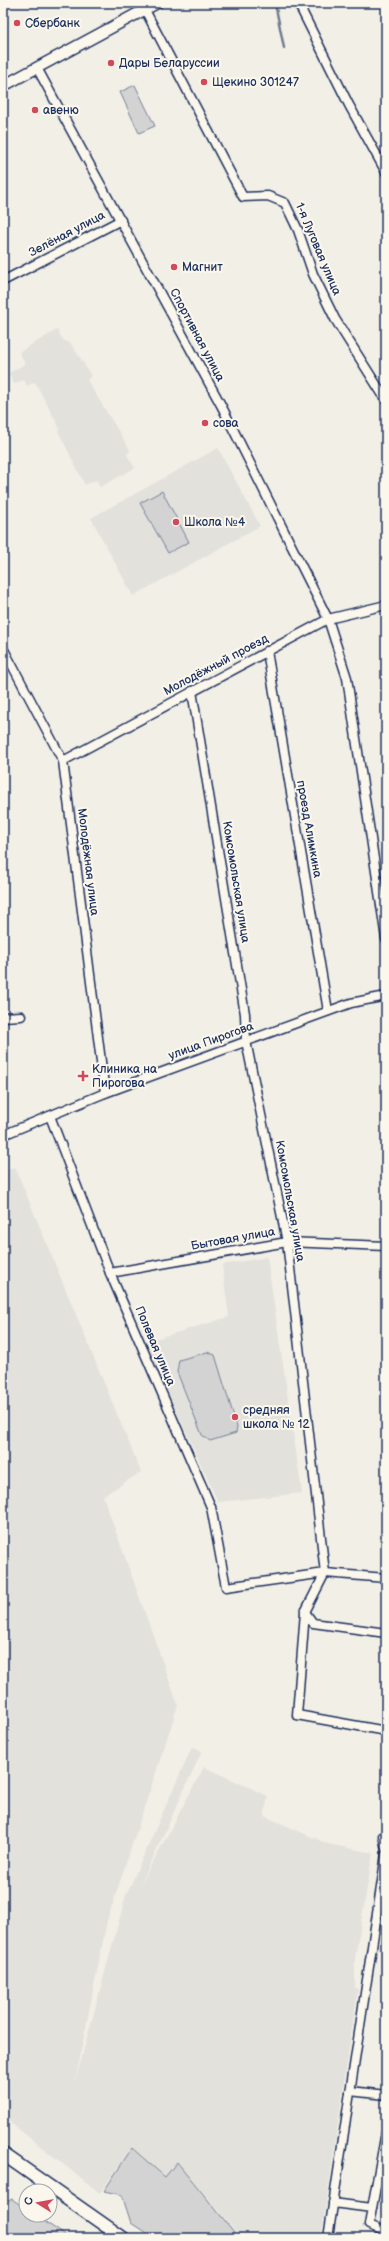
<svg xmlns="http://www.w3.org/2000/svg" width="389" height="2241" font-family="'Balsamiq Sans',sans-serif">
  <rect width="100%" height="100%" fill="#f2efe6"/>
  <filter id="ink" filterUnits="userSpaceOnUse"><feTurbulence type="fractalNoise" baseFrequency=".025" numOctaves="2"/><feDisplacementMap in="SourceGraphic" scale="8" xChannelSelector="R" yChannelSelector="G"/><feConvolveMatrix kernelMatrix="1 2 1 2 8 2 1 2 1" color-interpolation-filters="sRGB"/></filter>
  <g filter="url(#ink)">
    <g fill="#e2e1dc">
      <path d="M 57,330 L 63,340 L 70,343 L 81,359 L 91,376 L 87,380 L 130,450 L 127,455 L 135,468 L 100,487 L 96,480 L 85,485 L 58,431 L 60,429 L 35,382 L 27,386 L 24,380 L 14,384 L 9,373 L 25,364 L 19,352 Z"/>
      <path d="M 218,448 L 260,526 L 133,596 L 91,518 Z"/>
      <path d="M 15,1167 L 141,1472 L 103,1496 L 178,1705 L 107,1921 L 75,2082 L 126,1895 L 192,1747 L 202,1751 L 140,1886 L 204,1767 L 268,1796 L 264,1816 L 328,1844 L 373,1853 L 355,1958 L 355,1988 L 358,1989 L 321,2238 L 241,2238 L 177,2161 L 165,2176 L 132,2147 L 100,2193 L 3,2117 L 3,1171 Z"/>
      <path d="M 267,1257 L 302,1493 L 218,1502 L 145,1342 L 229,1317 L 222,1265 Z"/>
    </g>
    <g fill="#d2d3d2" stroke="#768198">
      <path d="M 135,85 L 155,126 L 139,133 L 120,92 Z"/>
      <path d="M 162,491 L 189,542 L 168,553 L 140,503 Z"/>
      <path d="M 207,1352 L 215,1355 L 237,1427 L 236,1433 L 210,1441 L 202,1435 L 177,1372 L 179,1360 Z"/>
      <path d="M 132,2148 L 165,2177 L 177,2162 L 239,2238 L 154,2238 L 131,2223 L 122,2195 L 104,2191 Z"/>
      <path d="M 12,2199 L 26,2209 L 26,2215 L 35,2215 L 69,2238 L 3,2238 L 3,2204 Z"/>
    </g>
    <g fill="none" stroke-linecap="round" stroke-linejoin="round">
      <path stroke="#707b93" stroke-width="2.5" d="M 275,3 L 284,48"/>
      <defs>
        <g id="minor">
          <path d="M 298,3 L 349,105 L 386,172"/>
          <path d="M 145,10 L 243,197 L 268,196 L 285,203 L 298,230 L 313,274 L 335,319 L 386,400"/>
          <path d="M 37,68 L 221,405 L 328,619 L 347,678 L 386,939"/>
          <path d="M 3,281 L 121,220"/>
          <path d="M 3,648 L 63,761 L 105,1093"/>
          <path d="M 267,651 L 328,1011"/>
          <path d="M 192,691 L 245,1014 L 246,1041 L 287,1242 L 325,1573 L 305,1612 L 297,1715 L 386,1731"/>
          <path d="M 63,761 L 328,619 L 386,605"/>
          <path d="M 3,1017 L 21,1016"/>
          <path d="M 50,1116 L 110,1273 L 211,1507 L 226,1587 L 325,1573 L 386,1578"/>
          <path d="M 3,1135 L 105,1093 L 351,1003 L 386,996"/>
          <path d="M 110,1273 L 287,1242 L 386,1246"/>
          <path d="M 305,1612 L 313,1623 L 386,1633"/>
          <path d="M 386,1836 L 383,1836 L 386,1849"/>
          <path d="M 350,2091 L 386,2095"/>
          <path d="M 333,2203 L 372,2208 L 369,2225 L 386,2232"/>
          <path d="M 372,2208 L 386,2132"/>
          <path d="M 328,2238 L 386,1854"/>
        </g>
        <path id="major" d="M 3,86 L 157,3"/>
        <path id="highway" d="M 3,2154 L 123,2238"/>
      </defs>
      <use href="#minor" stroke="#1b2f5e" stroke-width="11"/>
      <use href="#major" stroke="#1b2f5e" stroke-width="13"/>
      <use href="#highway" stroke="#1b2f5e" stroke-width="15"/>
      <use href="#minor" stroke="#fbf7ec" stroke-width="8"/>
      <use href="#major" stroke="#fbf7ec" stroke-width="10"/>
      <use href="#highway" stroke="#fbf7ec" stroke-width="12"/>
    </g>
  </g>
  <g fill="#d1495b" stroke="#fbf7ec" stroke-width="1.5">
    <circle cx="17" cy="23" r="4"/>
    <circle cx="111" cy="63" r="4"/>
    <circle cx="204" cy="82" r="4"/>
    <circle cx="35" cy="110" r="4"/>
    <circle cx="174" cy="267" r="4"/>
    <circle cx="205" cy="423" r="4"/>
    <circle cx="176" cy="522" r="4"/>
    <path d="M81 1070h4v4h4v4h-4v4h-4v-4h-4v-4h4z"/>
    <circle cx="235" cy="1417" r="4"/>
  </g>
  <g text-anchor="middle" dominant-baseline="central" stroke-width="4" stroke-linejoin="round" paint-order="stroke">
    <g font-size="12" fill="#1b2f5e" stroke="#fbf7ec" text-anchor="start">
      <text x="25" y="23">Сбербанк</text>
      <text x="119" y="63">Дары Беларуссии</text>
      <text x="212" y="82">Щекино 301247</text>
      <text x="43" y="110">авеню</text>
      <text x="182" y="267">Магнит</text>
      <text x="213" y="423">сова</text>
      <text x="184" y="522">Школа №4</text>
      <text x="92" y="1069">Клиника на<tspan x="92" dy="14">Пирогова</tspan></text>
      <text x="243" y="1410">средняя<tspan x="243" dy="14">школа № 12</tspan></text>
    </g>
    <g font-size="12" fill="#1b2f5e" stroke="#fbf7ec">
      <text transform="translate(67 234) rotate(-28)">Зелёная улица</text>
      <text transform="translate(318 249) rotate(67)">1-я Луговая улица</text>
      <text transform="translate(197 335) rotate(62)">Спортивная улица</text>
      <text transform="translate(216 665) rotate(-28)">Молодёжный проезд</text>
      <text transform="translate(309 829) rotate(80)">проезд Алимкина</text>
      <text transform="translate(88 862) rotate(83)">Молодёжная улица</text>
      <text transform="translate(236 882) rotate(81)">Комсомольская улица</text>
      <text transform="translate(211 1041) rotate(-20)">улица Пирогова</text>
      <text transform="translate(290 1201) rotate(80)">Комсомольская улица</text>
      <text transform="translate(233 1239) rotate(-10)">Бытовая улица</text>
      <text transform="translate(155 1346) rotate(67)">Полевая улица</text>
    </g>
  </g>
  <rect width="389" height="2241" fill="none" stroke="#fbf7ec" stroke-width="16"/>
  <rect x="8" y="8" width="373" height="2225" fill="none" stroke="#1b2f5e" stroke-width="1.5" filter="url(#ink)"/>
  <g transform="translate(38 2203) rotate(281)"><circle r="19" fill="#fbf7ec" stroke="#a1a7b3"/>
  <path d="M0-3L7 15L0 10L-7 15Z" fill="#d1495b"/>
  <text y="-6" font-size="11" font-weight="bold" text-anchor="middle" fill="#1b2f5e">С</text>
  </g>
</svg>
